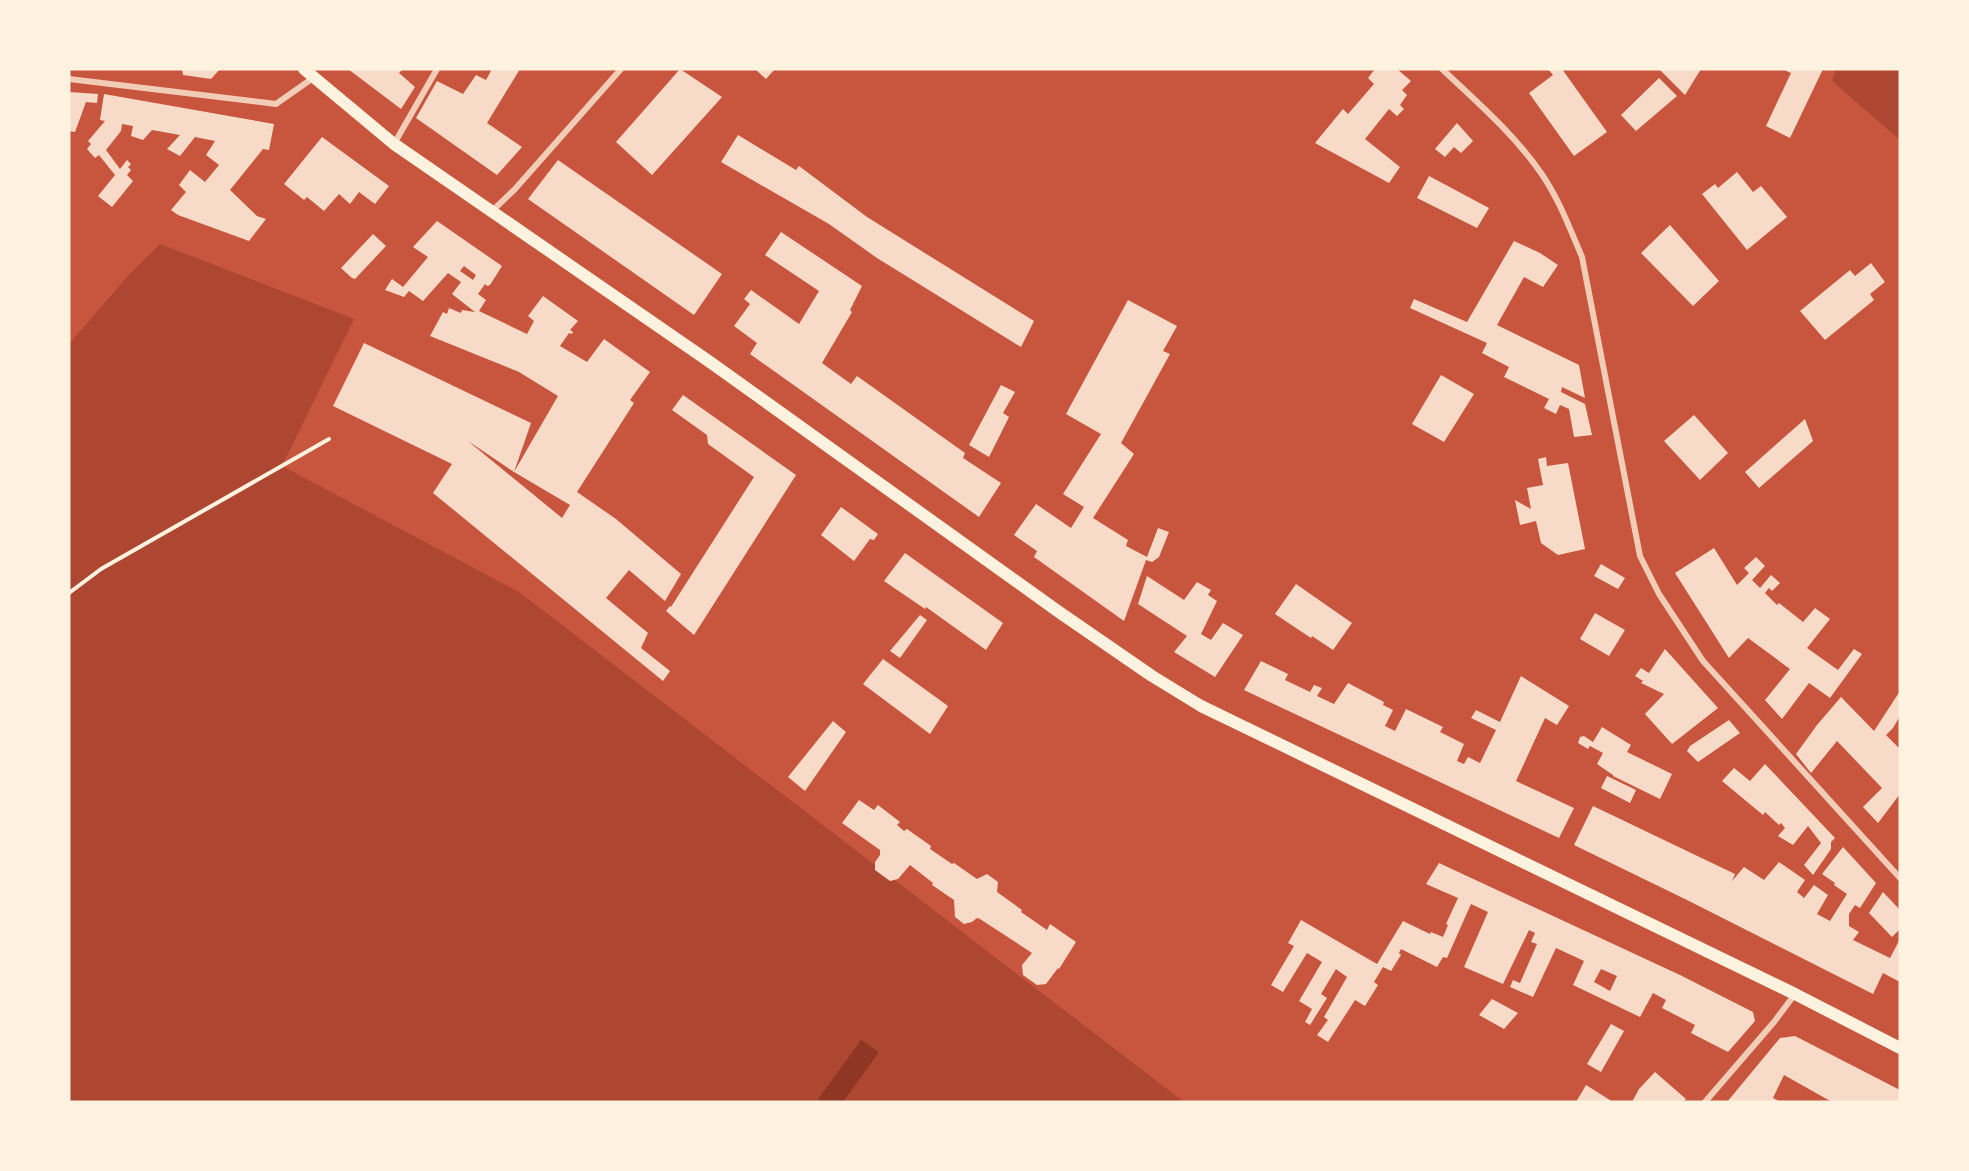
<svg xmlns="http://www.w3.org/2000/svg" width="1969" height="1171" font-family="'Fira Sans Condensed',sans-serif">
  <rect width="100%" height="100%" fill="#c8553d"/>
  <g fill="#ae4732">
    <path d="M 1836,69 L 1900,69 L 1900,140 L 1832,81 Z"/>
    <path d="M 160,244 L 354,319 L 282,466 L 519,592 L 1184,1102 L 69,1102 L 69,344 L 129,275 Z"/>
  </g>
  <path fill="#8f3625" d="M 861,1040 L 879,1052 L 843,1102 L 816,1102 Z"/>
  <g fill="#f7dbc8" fill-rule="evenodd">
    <path d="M 182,69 L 220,69 L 211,79 L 183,75 Z"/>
    <path d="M 348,69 L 403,69 L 399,73 L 415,87 L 401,109 Z"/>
    <path d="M 492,69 L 520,69 L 487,123 L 522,147 L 497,175 L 416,118 L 437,81 L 463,94 L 476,75 L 486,80 Z"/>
    <path d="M 680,69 L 722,97 L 652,175 L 616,142 Z"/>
    <path d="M 755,69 L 773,69 L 774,70 L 766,79 Z"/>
    <path d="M 1375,69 L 1397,69 L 1411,81 L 1402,90 L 1407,95 L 1400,105 L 1404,109 L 1397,116 L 1389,109 L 1365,139 L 1400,167 L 1389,183 L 1315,143 L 1343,109 L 1348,114 L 1374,84 L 1368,78 Z"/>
    <path d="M 1548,69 L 1562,69 L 1607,132 L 1574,156 L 1529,93 L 1553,75 Z"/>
    <path d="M 1659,69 L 1701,69 L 1685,95 Z"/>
    <path d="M 1782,69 L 1823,69 L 1790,138 L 1766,126 L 1791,73 Z"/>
    <path d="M 1659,78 L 1677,96 L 1636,131 L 1621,115 Z"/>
    <path d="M 69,92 L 98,94 L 97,103 L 86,102 L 75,132 L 69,131 Z"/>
    <path d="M 104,94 L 274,124 L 269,150 L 263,149 L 230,190 L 257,216 L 266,219 L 249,241 L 178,215 L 171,210 L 186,192 L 179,185 L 190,170 L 205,182 L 219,165 L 206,155 L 215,141 L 195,137 L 180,156 L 167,149 L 180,135 L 152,130 L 143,140 L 131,136 L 133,126 L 122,124 L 121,131 L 106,150 L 120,169 L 127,160 L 131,164 L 128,167 L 131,170 L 127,175 L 133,181 L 112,207 L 98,196 L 115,175 L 99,155 L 95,158 L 87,149 L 91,144 L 88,141 L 105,121 L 100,120 Z"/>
    <path d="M 1457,123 L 1473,141 L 1461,153 L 1454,147 L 1445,157 L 1435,149 Z"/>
    <path d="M 738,135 L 796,170 L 799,166 L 867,217 L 1034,321 L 1021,347 L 877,258 L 829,224 L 721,162 Z"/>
    <path d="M 322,137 L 389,186 L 375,204 L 359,192 L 350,204 L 339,194 L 324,211 L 307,197 L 304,200 L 284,184 Z"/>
    <path d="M 558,160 L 722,274 L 694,315 L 528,199 Z"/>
    <path d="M 1737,172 L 1753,192 L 1761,186 L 1787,217 L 1747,250 L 1702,194 L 1715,184 L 1718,188 Z"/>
    <path d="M 1429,176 L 1489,208 L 1477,228 L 1417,198 Z"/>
    <path d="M 437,221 L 502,266 L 490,285 L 487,286 L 485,284 L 478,294 L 486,300 L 479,311 L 527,334 L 534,321 L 528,316 L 543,296 L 578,321 L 570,330 L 573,332 L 572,334 L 569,333 L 560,346 L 587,362 L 604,339 L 650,372 L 630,400 L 634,403 L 577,492 L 616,519 L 681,574 L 665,601 L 629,570 L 606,598 L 648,633 L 641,648 L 670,671 L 663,681 L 433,493 L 452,464 L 333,406 L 364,343 L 531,423 L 514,472 L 468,441 L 562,518 L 570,505 L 514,472 L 558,396 L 519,372 L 430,336 L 443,312 L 447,314 L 449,308 L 461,313 L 462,310 L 475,312 L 452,294 L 461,282 L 448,273 L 423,301 L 409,291 L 404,297 L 385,290 L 392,279 L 403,287 L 428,257 L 413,247 ZM 464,266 L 476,275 L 473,280 L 460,271 Z"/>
    <path d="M 1670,225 L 1719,281 L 1693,306 L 1641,253 Z"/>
    <path d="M 781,232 L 862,286 L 850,310 L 852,312 L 822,363 L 851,384 L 857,376 L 965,453 L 963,458 L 1001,483 L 979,517 L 750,354 L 757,343 L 734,326 L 750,304 L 744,299 L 751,290 L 799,324 L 819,291 L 765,255 Z"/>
    <path d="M 373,234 L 386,246 L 355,279 L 352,278 L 341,268 Z"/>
    <path d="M 1514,241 L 1540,253 L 1558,265 L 1543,287 L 1524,277 L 1497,325 L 1579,365 L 1585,398 L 1562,387 L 1561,392 L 1585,404 L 1592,435 L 1574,437 L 1569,409 L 1560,405 L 1556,414 L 1544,408 L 1549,399 L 1504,377 L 1509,367 L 1482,353 L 1487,343 L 1410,308 L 1414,299 L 1467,322 Z"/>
    <path d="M 1871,263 L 1885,282 L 1870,294 L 1874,300 L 1825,340 L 1800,311 L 1850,270 L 1855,276 Z"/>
    <path d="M 1128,300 L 1177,326 L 1163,351 L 1170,354 L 1121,443 L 1134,454 L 1093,518 L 1128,540 L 1126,546 L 1147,557 L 1158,528 L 1169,532 L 1159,557 L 1152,562 L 1146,560 L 1124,621 L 1034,557 L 1037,551 L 1014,535 L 1036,504 L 1071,528 L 1084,507 L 1063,494 L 1101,434 L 1066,414 Z"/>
    <path d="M 1441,375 L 1474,394 L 1444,442 L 1412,424 Z"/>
    <path d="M 1001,385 L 1015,392 L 1003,413 L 1009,417 L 989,457 L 969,445 Z"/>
    <path d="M 683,395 L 796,475 L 694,635 L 666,611 L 670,606 L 671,607 L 754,477 L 708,444 L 707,435 L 672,410 Z"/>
    <path d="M 1694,415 L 1728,453 L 1700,480 L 1664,441 Z"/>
    <path d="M 1805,419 L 1813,441 L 1759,488 L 1745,472 Z"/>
    <path d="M 1546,457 L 1547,466 L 1568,463 L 1585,549 L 1558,555 L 1541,543 L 1536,521 L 1520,525 L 1515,500 L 1531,509 L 1527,488 L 1543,485 L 1538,459 Z"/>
    <path d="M 841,507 L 878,534 L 874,540 L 870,539 L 854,561 L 821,535 Z"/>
    <path d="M 1714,548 L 1737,585 L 1749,573 L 1744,568 L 1756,557 L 1765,566 L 1752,580 L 1760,588 L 1771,575 L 1780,583 L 1772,591 L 1769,588 L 1765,593 L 1777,605 L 1779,603 L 1803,622 L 1815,608 L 1830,619 L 1807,648 L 1838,670 L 1854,649 L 1862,654 L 1830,698 L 1809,683 L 1782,719 L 1765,700 L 1790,669 L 1748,638 L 1729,658 L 1675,573 Z"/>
    <path d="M 905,553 L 1003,623 L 986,650 L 926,607 L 925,609 L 884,581 Z"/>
    <path d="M 1601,564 L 1625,578 L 1618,589 L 1594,576 Z"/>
    <path d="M 1147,576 L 1184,600 L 1197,582 L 1211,590 L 1208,595 L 1217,601 L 1201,634 L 1211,640 L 1223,623 L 1243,635 L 1215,677 L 1174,652 L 1187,636 L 1138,604 Z"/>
    <path d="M 1296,584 L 1352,623 L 1333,650 L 1312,636 L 1311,638 L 1275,614 Z"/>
    <path d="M 1595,613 L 1625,630 L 1609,656 L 1580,639 Z"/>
    <path d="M 920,615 L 927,620 L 900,658 L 890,651 Z"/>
    <path d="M 1665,649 L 1718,708 L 1672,744 L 1645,714 L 1664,694 L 1641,683 L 1643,681 L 1635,676 L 1641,668 L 1649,673 Z"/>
    <path d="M 883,659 L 948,706 L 930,734 L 863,684 Z"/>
    <path d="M 1261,661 L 1288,674 L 1285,680 L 1310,692 L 1314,685 L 1322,688 L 1317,696 L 1334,704 L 1348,683 L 1384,702 L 1383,705 L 1393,710 L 1385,726 L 1395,731 L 1406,709 L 1443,727 L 1440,732 L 1464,744 L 1457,761 L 1464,764 L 1468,757 L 1480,763 L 1496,730 L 1471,718 L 1476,710 L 1500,722 L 1521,676 L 1569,706 L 1557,725 L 1545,718 L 1516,781 L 1574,808 L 1559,838 L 1244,690 Z"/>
    <path d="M 1900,691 L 1900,716 L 1893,728 L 1886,735 L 1900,749 L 1900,794 L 1878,823 L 1863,807 L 1882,788 L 1837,741 L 1811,773 L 1796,754 L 1817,725 L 1841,697 L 1874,731 Z"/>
    <path d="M 1729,720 L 1740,733 L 1698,762 L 1687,751 L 1690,746 Z"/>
    <path d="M 833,721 L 846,732 L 805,791 L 788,777 Z"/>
    <path d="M 1602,727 L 1631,745 L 1627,752 L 1672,774 L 1660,799 L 1613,776 L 1613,775 L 1597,764 L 1603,753 L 1590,746 L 1588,749 L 1578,743 L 1580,737 L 1584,736 L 1593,742 Z"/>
    <path d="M 1765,764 L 1835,838 L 1831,842 L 1831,849 L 1813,875 L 1804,865 L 1821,843 L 1808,826 L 1793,845 L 1778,836 L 1785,828 L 1781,823 L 1779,825 L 1765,812 L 1763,815 L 1722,781 L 1734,768 L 1750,781 Z"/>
    <path d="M 1607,776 L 1636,790 L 1630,803 L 1601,788 Z"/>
    <path d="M 859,800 L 874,810 L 878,805 L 900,822 L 897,825 L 904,831 L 907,829 L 931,846 L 930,849 L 952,864 L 954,863 L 977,879 L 987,874 L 998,882 L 997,892 L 1022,910 L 1021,912 L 1047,930 L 1050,924 L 1076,942 L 1059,969 L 1058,968 L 1046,984 L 1037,985 L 1023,975 L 1022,965 L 1032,953 L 980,919 L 977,918 L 972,922 L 964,924 L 955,917 L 954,900 L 932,885 L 933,883 L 910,865 L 898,879 L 890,881 L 875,870 L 875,862 L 880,855 L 880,850 L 842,823 Z"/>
    <path d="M 1593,806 L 1735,874 L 1732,881 L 1744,867 L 1764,880 L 1779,862 L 1805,880 L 1797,892 L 1804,898 L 1814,885 L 1828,895 L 1817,914 L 1830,921 L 1847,894 L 1834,885 L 1835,883 L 1822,874 L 1843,847 L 1876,883 L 1860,908 L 1855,905 L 1849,914 L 1849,926 L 1859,932 L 1853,940 L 1890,958 L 1900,939 L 1900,982 L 1883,973 L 1873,994 L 1687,900 L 1574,845 Z"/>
    <path d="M 1439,863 L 1680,975 L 1753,1012 L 1755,1021 L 1728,1052 L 1691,1033 L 1695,1025 L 1662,1008 L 1666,1000 L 1653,993 L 1640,1017 L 1573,985 L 1584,961 L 1556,948 L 1533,997 L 1510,987 L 1513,980 L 1520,983 L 1537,944 L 1531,942 L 1535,933 L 1529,930 L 1503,984 L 1464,967 L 1488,912 L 1471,904 L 1447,958 L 1443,957 L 1437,967 L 1401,949 L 1399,953 L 1401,955 L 1391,971 L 1383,967 L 1374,982 L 1378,985 L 1365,1006 L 1355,1000 L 1328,1042 L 1317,1035 L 1328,1020 L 1324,1017 L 1347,977 L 1336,969 L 1321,994 L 1327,998 L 1310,1025 L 1305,1022 L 1312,1009 L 1299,1001 L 1322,962 L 1307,953 L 1283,992 L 1271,985 L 1294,946 L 1288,943 L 1301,920 L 1377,964 L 1403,921 L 1430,934 L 1431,932 L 1443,937 L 1448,925 L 1446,924 L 1458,898 L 1426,884 ZM 1601,969 L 1617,976 L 1610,991 L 1594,982 Z"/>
    <path d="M 1883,892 L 1900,910 L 1900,929 L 1892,937 L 1869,913 Z"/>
    <path d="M 1492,999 L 1518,1013 L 1504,1029 L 1479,1015 Z"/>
    <path d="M 1611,1024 L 1624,1031 L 1601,1072 L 1587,1064 Z"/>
    <path d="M 1795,1036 L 1900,1090 L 1900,1102 L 1832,1102 L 1784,1075 L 1773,1098 L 1781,1102 L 1727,1102 L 1780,1038 Z"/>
    <path d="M 1655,1072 L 1686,1099 L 1683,1102 L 1632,1102 L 1639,1089 Z"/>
    <path d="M 1586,1085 L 1613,1102 L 1576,1102 Z"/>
  </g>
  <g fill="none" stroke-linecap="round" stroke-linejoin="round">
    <path stroke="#fff3e0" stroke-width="4" d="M 69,593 L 101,569 L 329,439"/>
    <g stroke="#f1ccb7" stroke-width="6">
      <path d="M 1442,69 C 1477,102 1514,134 1541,173 C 1559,199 1570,229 1582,257 L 1640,556 L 1659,594 L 1703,661 L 1900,878"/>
      <path d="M 69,79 L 276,104 L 313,78"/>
      <path d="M 394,144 L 437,69"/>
      <path d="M 491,212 L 515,189 L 621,69"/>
      <path d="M 1705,1102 L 1774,1022 L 1795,994"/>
    </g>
    <path stroke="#fff3e0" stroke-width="12" d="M 304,69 L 394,144 L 710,362 L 1059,612 L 1152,676 L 1201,706 L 1795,994 L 1900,1048"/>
  </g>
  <rect width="1969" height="1171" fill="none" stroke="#fff3e0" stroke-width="141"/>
</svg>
